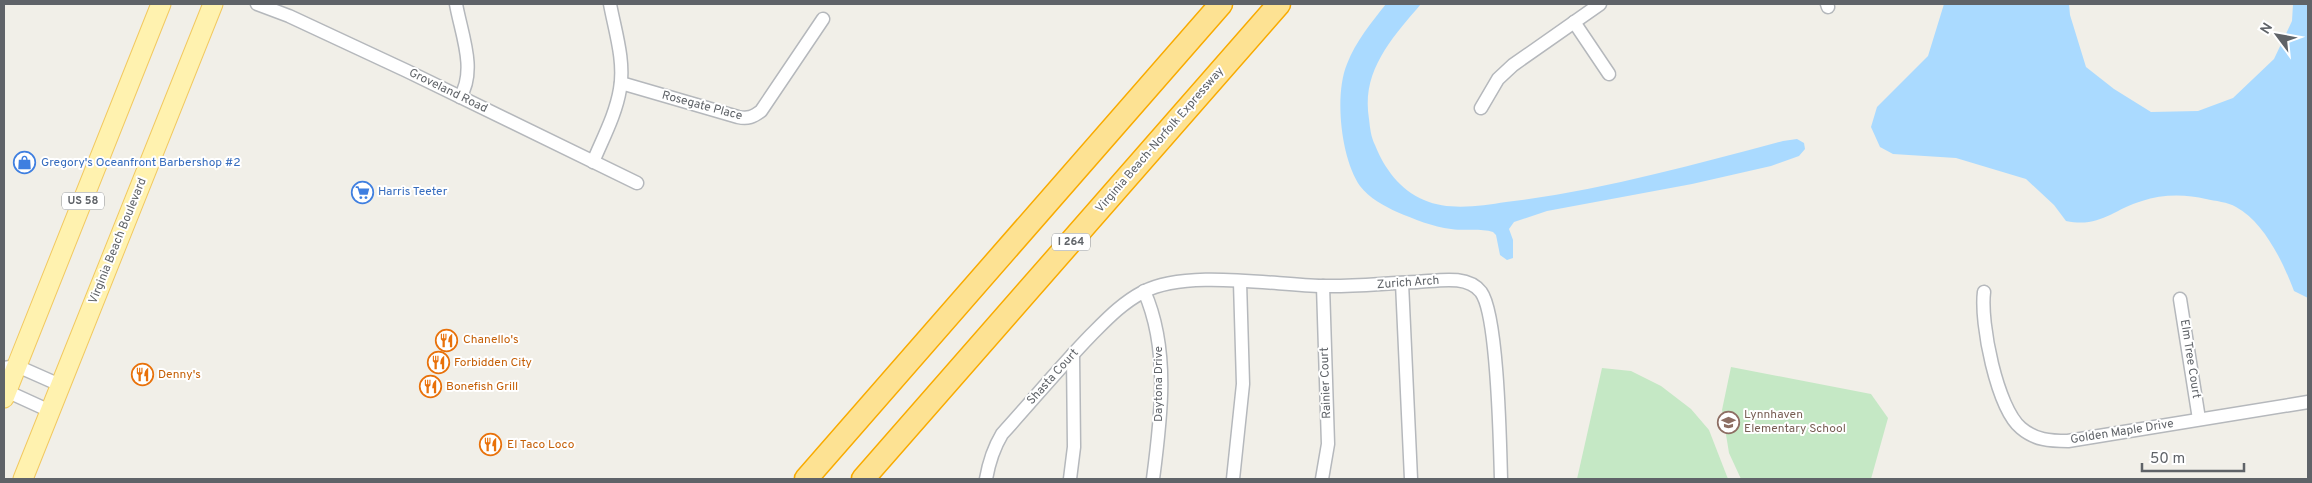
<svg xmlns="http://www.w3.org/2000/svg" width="2312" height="483" font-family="Overpass,sans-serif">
  <rect width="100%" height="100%" fill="#f1efe8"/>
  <g fill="#c5e8c5">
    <path d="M 1731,367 L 1871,394 L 1888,418 L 1871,479 L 1741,479 L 1729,453 L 1722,410 Z"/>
    <path d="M 1602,368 L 1631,371 L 1661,386 L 1691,409 L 1709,430 L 1728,479 L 1577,479 Z"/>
  </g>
  <g fill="#aadaff">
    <path d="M 1386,4 L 1421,4 C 1392,38 1361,71 1369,119 C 1370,128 1371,137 1375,145 C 1384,168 1400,190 1424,200 C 1449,211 1480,206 1506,202 C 1600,191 1692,165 1783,141 L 1797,139 L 1804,143 L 1805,149 L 1799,156 L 1771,166 L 1692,184 L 1547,211 L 1514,222 L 1509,229 L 1513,240 L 1513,258 L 1507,260 L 1500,255 L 1496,235 L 1493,232 C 1481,228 1465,231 1451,229 C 1433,227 1414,219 1397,212 C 1384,206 1369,198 1360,186 C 1341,159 1334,95 1347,64 C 1356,41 1371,23 1386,4 Z"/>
    <path d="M 1944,4 L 2069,4 L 2070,15 L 2086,67 L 2114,89 L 2151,112 L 2198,111 L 2233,98 L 2274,59 L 2292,21 L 2293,4 L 2308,4 L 2308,298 L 2294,291 C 2283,262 2264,222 2236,207 C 2228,202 2215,201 2206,199 C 2186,194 2162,194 2142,201 C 2112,210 2100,228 2066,221 L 2054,205 L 2026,179 L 1956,158 L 1893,154 L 1880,147 L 1871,127 L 1877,107 L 1928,56 Z"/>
  </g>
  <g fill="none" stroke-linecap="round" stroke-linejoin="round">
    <defs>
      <g id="minor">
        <path d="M 257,4 L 289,16 L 407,71 L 637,183"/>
        <path d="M 456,4 C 461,33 477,70 460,97"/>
        <path d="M 1827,4 L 1828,7"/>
        <path d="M 1574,22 L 1609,74"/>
        <path d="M 621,83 L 738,117 C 748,119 753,117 761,111 L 823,19"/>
        <path d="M 1481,108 L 1498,79 L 1513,65 L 1600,4"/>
        <path d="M 593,162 C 603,138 616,114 620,89 C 625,61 615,31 610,4"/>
        <path d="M 1402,283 L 1411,479"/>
        <path d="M 1144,291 C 1170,349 1161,418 1153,479"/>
        <path d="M 1984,292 C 1980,323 1997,408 2021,428 C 2035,440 2050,441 2068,441 L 2308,402"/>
        <path d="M 2180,299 L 2199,419"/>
        <path d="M 4,368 L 17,366 L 60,385"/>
        <path d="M 4,390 L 50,411"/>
        <path d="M 986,479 C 989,462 993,449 1002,434 C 1032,401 1060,367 1091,335 C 1107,319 1122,303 1143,292 C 1186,269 1273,285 1322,286 C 1354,287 1385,283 1417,282 C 1437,281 1467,274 1481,292 C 1498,315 1500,446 1501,479"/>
        <path d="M 1070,479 L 1074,447 L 1073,354"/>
        <path d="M 1233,479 L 1243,384 L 1240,282"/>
        <path d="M 1322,479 L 1328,444 L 1323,286"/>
      </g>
      <g id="primary">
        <path d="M 4,398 L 161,4"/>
        <path d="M 23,479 L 213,4"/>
      </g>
      <g id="motorway">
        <path d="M 806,479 L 1221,4"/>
        <path d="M 863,479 L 1279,4"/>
      </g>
    </defs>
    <use href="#minor" stroke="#b5b8bc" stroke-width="15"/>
    <use href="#primary" stroke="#f2c960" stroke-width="21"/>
    <use href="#motorway" stroke="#f9ab00" stroke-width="25"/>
    <use href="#minor" stroke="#fff" stroke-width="12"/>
    <use href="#primary" stroke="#fff2af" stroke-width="19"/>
    <use href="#motorway" stroke="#fde293" stroke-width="22"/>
  </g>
  <defs>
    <symbol id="shop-ring" viewBox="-11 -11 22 22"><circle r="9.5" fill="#fff" stroke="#3f7fe0" stroke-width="1.5"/><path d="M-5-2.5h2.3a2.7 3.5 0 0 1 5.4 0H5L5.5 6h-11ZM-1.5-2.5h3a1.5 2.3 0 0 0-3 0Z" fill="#3f7fe0"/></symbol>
    <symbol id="supermarket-ring" viewBox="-11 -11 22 22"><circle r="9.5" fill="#fff" stroke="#3f7fe0" stroke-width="1.5"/><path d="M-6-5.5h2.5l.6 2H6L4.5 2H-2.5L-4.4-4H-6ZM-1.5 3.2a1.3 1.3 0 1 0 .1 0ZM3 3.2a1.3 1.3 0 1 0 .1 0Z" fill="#3f7fe0"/></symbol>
    <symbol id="restaurant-ring" viewBox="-11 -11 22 22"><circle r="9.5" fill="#fff" stroke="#e8710a" stroke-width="1.5"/><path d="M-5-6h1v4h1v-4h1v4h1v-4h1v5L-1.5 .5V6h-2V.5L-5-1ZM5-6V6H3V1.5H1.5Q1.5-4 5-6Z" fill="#e8710a"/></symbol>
    <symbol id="school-ring" viewBox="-11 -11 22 22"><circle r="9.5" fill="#fff" stroke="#8d6e63" stroke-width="1.5"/><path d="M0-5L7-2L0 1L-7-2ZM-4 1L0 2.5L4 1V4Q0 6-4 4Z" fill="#8d6e63"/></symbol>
  </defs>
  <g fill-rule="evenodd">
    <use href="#shop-ring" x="12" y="150" width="25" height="25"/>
    <use href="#supermarket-ring" x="350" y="180" width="25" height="25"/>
    <use href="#restaurant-ring" x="434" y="328" width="25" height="25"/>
    <use href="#restaurant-ring" x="426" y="350" width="25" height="25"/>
    <use href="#restaurant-ring" x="130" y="362" width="25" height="25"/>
    <use href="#restaurant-ring" x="418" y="374" width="25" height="25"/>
    <use href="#school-ring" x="1716" y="410" width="25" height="25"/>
    <use href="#restaurant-ring" x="478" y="432" width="25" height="25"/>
  </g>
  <g text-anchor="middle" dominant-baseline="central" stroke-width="4" stroke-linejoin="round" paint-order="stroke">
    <g fill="#fff" stroke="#8f9295" stroke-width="1">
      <rect x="62" y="192.5" width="42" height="17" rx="4"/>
      <rect x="1052" y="233.5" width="38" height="17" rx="4"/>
    </g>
    <g font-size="11" font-weight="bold" fill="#5f6368">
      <text x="83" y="201">US 58</text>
      <text x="1071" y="242">I 264</text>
    </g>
    <g font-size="12" fill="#5f6368" stroke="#fff">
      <text transform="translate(448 91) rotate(26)">Groveland Road</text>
      <text transform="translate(702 106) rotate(15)">Rosegate Place</text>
      <text transform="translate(1160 140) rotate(-49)">Virginia Beach-Norfolk Expressway</text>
      <text transform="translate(118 241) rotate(-68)">Virginia Beach Boulevard</text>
      <text transform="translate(1408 283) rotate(-4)">Zurich Arch</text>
      <text transform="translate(2190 359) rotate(81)">Elm Tree Court</text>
      <text transform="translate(1053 377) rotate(-48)">Shasta Court</text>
      <text transform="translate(1326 383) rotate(-92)">Rainier Court</text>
      <text transform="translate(1159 384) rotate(-90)">Daytona Drive</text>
      <text transform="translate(2122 432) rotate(-9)">Golden Maple Drive</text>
    </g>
    <g font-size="12" fill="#366cbe" stroke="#fff" text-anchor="start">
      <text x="41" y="163">Gregory's Oceanfront Barbershop #2</text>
      <text x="378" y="192">Harris Teeter</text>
    </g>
    <g font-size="12" fill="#c56008" stroke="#fff" text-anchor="start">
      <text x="463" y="340">Chanello's</text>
      <text x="454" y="363">Forbidden City</text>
      <text x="158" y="375">Denny's</text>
      <text x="446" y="387">Bonefish Grill</text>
      <text x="507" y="445">El Taco Loco</text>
    </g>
    <g font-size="12" fill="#785e54" stroke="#fff" text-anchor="start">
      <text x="1744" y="415">Lynnhaven<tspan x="1744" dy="14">Elementary School</tspan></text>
    </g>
  </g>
  <rect width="2312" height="483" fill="none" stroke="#5f6368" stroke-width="10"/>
  <g transform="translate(2277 35) rotate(302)" stroke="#ffffff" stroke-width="4" paint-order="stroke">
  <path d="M0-4L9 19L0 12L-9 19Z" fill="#5f6368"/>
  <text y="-8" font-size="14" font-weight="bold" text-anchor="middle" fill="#5f6368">N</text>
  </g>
  <path d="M2142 463v8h102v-8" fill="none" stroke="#5f6368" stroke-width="2.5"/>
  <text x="2150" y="463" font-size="15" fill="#5f6368" stroke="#ffffff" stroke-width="4" paint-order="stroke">50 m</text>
</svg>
